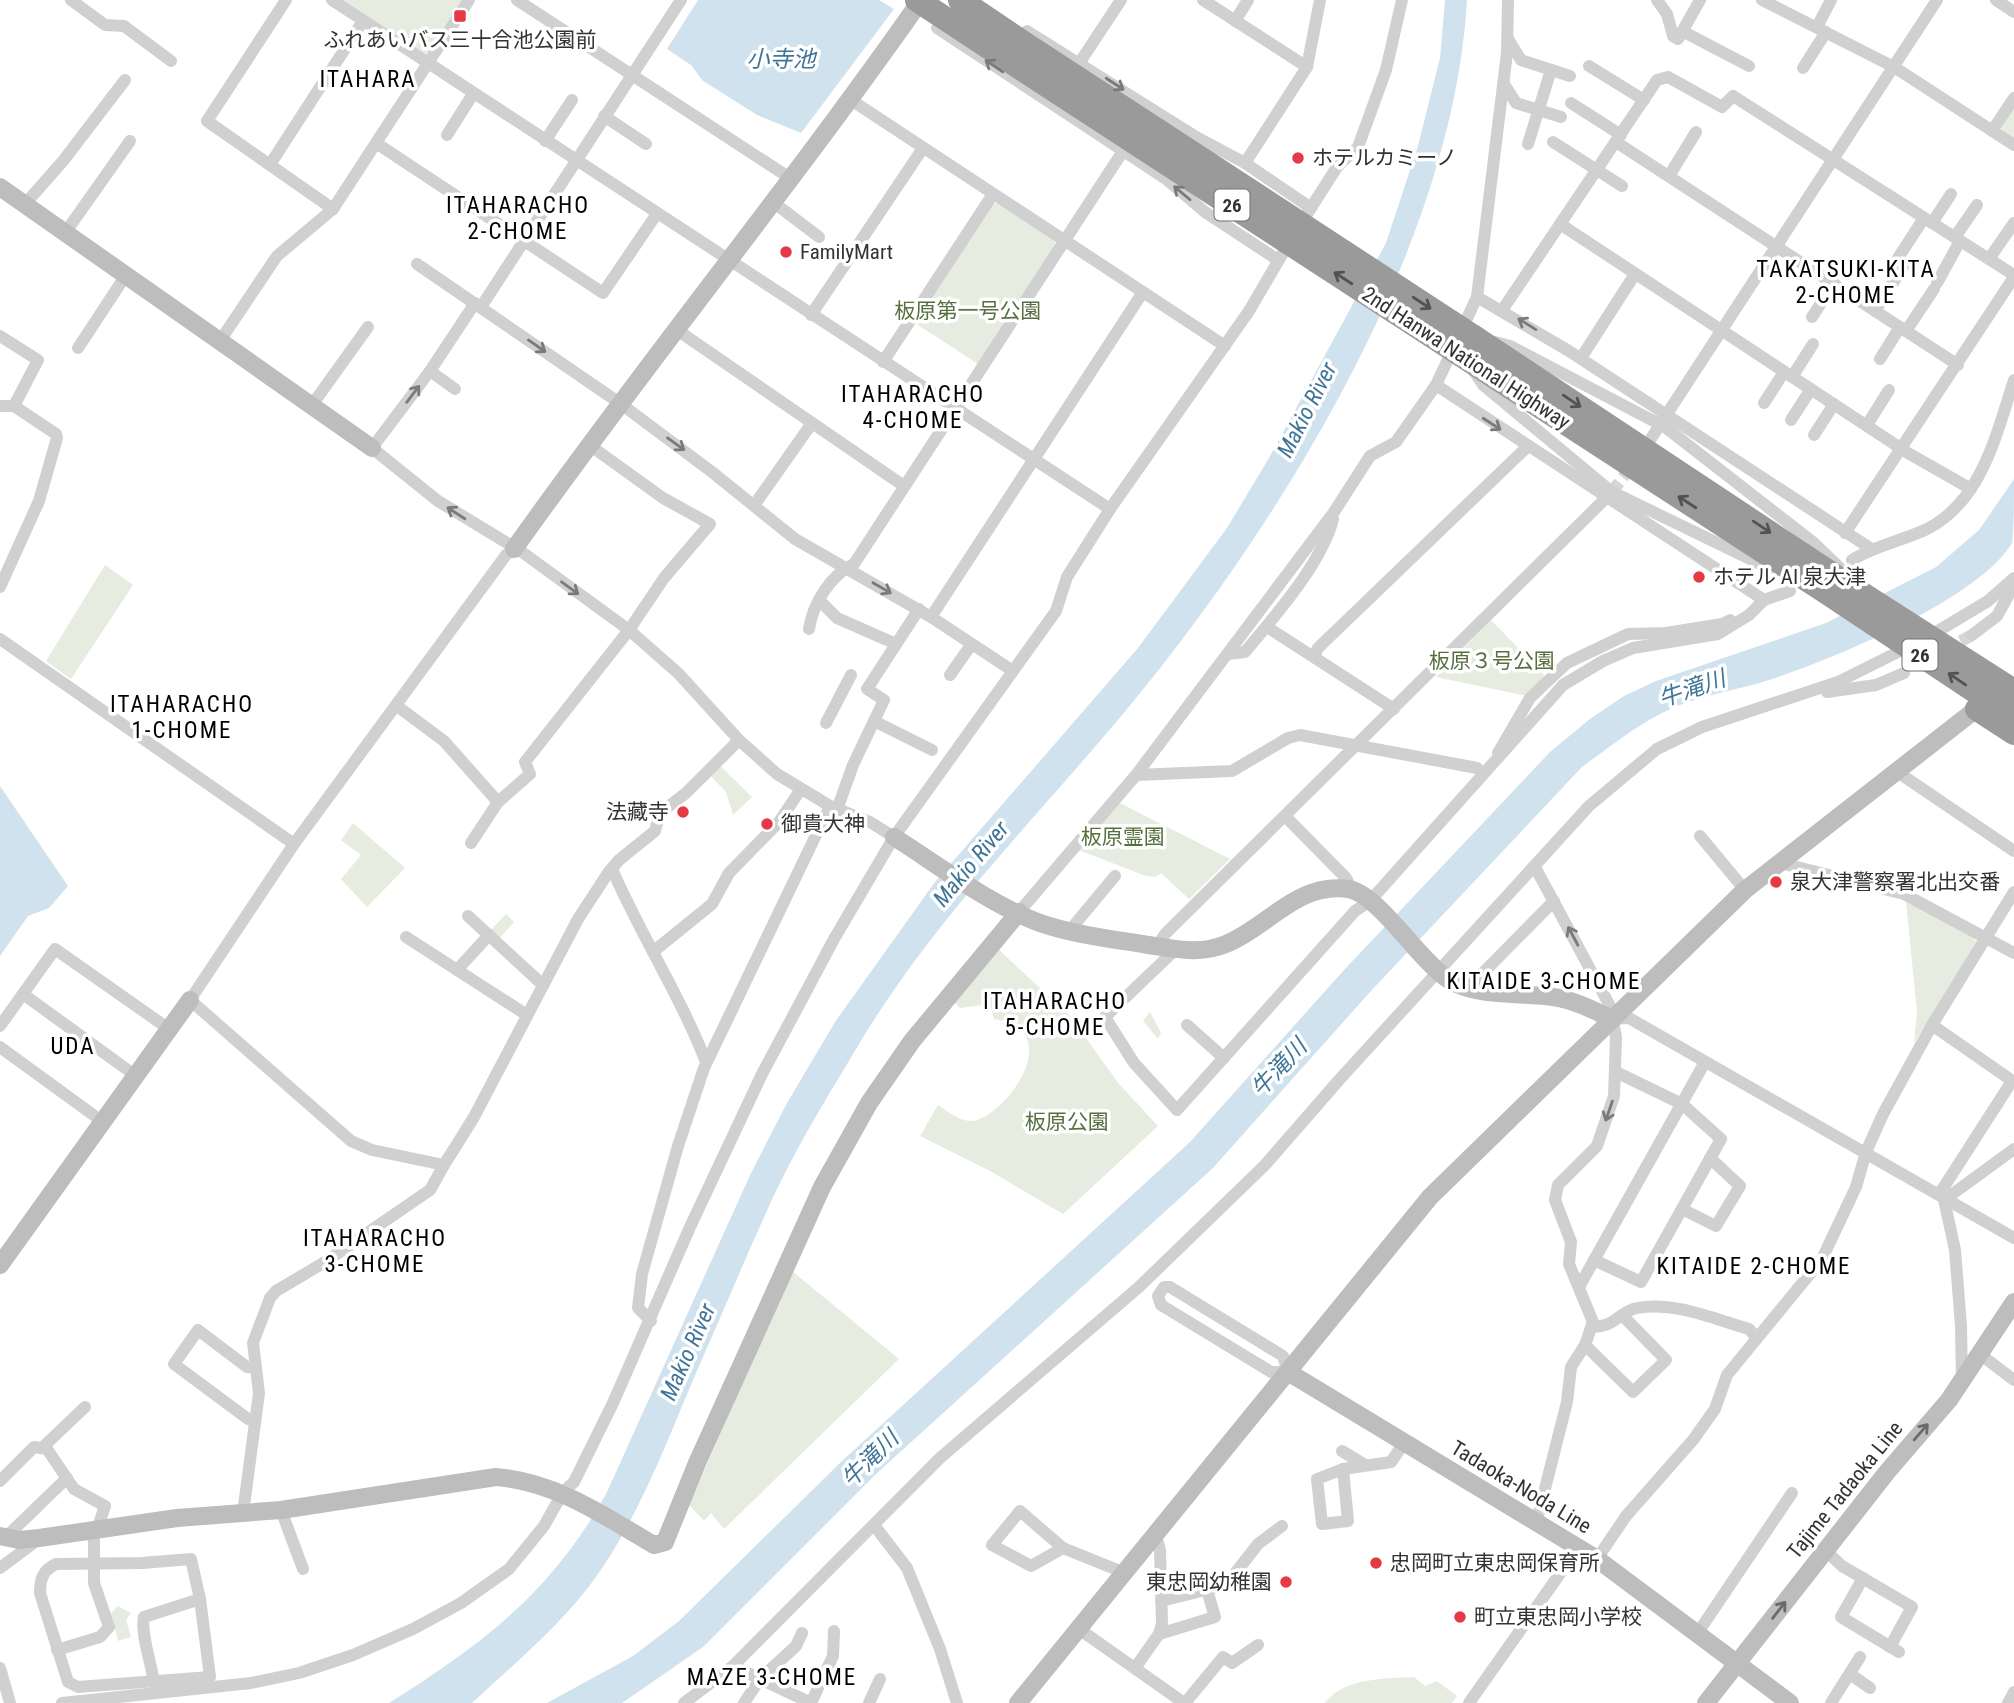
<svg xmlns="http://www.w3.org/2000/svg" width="2014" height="1703" font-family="'Roboto Condensed','Noto Sans JP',sans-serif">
  <rect width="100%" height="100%" fill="#fff"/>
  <g fill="#e6ecdf">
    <path d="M 343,0 L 462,0 L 427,53 L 423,53 Z"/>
    <path d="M 2014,108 L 2014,139 L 2002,131 L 2002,127 Z"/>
    <path d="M 1000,203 L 1054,238 L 1056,245 L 978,364 L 915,323 L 993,204 Z"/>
    <path d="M 105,565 L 133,585 L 71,679 L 46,661 Z"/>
    <path d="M 1491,620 L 1545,676 L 1527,696 L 1436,677 Z"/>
    <path d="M 720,766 L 752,797 L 733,815 L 726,792 L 710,775 Z"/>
    <path d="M 1116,801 L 1230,859 L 1189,899 L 1161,873 L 1155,877 L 1146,876 L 1076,849 Z"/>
    <path d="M 353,823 L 405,868 L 367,907 L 341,879 L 361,855 L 341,840 Z"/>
    <path d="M 1906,901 L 1973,937 L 1976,942 L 1914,1043 L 1917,1012 Z"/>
    <path d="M 506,914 L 514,922 L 499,939 L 490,931 Z"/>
    <path d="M 998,949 L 1070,1016 L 1119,1084 L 1158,1126 L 1063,1214 L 992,1172 L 920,1136 L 938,1105 C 948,1111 958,1121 971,1121 C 1002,1120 1071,1031 994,1019 L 990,1004 L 960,1008 L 954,1002 Z"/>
    <path d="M 1150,1012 L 1161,1033 L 1158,1039 L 1143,1021 Z"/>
    <path d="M 792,1271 L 899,1359 L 724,1529 L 711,1513 L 704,1521 L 689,1505 Z"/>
    <path d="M 118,1606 L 131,1613 L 126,1620 L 131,1637 L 118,1641 L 111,1613 Z"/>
    <path d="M 1414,1677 L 1425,1686 L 1437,1681 L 1457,1696 L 1452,1703 L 1325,1703 C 1343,1678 1387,1678 1414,1677 Z"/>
  </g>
  <g fill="#cfe2ee">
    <path d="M 698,0 L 879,0 L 894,9 L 801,133 L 757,115 L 702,80 L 691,65 L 667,49 Z"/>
    <path d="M 1445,0 L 1467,0 C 1453,249 1279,526 1123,714 C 1035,819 938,916 865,1034 C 834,1086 802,1137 776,1191 C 749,1249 725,1308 699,1366 C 669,1436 642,1511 598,1574 C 564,1623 516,1662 472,1703 L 389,1703 C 484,1643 552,1592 607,1492 L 751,1173 L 787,1103 L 835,1022 L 935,882 L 1138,648 L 1227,528 L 1269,458 L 1386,243 L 1418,146 L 1440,58 Z"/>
    <path d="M 2014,479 C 2014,494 2014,532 2012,543 C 1979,599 1831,660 1769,680 C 1734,691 1695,696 1662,713 C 1633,728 1608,748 1582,767 L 1370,992 L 1213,1168 L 876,1474 L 703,1647 L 622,1703 L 547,1703 L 633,1656 L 679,1621 L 842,1461 L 1190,1142 L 1344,970 L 1550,752 L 1590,719 L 1624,696 L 1656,681 L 1826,623 L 1936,567 L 1979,530 Z"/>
    <path d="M 0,786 L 68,886 L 49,908 L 28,916 L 0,956 Z"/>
  </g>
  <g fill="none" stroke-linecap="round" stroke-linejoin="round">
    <g stroke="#d6d6d6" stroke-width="12" stroke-dasharray="12 6" stroke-linecap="butt">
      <path d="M 1612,492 L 1634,463"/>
      <path d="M 1945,650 L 1972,635"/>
    </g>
    <g stroke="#d0d0d0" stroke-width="12">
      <path d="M 71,0 L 105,25 L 124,26 L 171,61"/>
      <path d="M 286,0 L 207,121 L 333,209"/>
      <path d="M 332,0 L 1110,509"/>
      <path d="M 517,0 L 790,178"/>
      <path d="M 1203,0 L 1307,67"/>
      <path d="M 1657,0 L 1667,14 L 1673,36 L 1678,39 L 1700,0"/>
      <path d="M 1762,0 L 1894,67 L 2014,145"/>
      <path d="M 1996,0 L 2014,12"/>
      <path d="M 1235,21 L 1248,0"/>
      <path d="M 1817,27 L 1831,0"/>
      <path d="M 937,28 L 1166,179 L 1205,212 L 1278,260"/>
      <path d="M 1027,31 L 1198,138 L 1245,163 L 1311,208"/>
      <path d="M 1684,32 L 1749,66"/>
      <path d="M 1508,39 L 1521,60 L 1570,76"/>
      <path d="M 1080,62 L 1121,0"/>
      <path d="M 1589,66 L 1644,100"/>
      <path d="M 1803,68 L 1826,32"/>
      <path d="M 1504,84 L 1516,103 L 1561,117"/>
      <path d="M 848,98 L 1225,346"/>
      <path d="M 1571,103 L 1621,135"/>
      <path d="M 604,116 L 646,144"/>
      <path d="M 1992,131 L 2014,98"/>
      <path d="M 447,135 L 473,94"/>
      <path d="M 545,141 L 572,100"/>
      <path d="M 1553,142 L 1622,186"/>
      <path d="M 1616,142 L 1958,365"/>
      <path d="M 376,143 L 603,293 L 656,215"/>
      <path d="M 1528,144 L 1551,70"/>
      <path d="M 271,163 L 363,21"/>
      <path d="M 1245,163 L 1307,67 L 1320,0"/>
      <path d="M 1669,176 L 1696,132"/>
      <path d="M 773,202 L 819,237"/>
      <path d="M 25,204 L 63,161 L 125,80"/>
      <path d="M 1932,223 L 1951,194"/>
      <path d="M 1560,224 L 1908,453 L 1971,489"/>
      <path d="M 1300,225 L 1337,167 L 1358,147 L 1386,70 L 1402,0"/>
      <path d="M 65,233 L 130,141"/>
      <path d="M 1955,237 L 1977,205"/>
      <path d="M 1898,258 L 1924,218"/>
      <path d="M 1989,259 L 2014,223"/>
      <path d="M 417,264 L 621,404 L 712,472 L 795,539 L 931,617 L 1013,671"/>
      <path d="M 1937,283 L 1960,241"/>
      <path d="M 1477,297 L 1569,351 L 1870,548"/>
      <path d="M 475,303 L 430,371 L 372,448 L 438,501 L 522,552 L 629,630 L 678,673 L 739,740 L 777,774 L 830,806 L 870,822 L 894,837"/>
      <path d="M 481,307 L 681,0"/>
      <path d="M 1503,309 L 1657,80 L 1668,77 L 1722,107 L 1733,96 L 2014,275"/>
      <path d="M 1875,311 L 1903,267"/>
      <path d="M 811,315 L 923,148"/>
      <path d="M 1812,317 L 1834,283"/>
      <path d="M 677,330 L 904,486"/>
      <path d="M 1906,331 L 1934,289"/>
      <path d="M 0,336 L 38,360 L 14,406"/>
      <path d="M 220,341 L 277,256 L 333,209 L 469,0"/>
      <path d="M 1495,342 L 1510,346 L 1665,427 L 1814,543 L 1840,568"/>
      <path d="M 78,348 L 126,275"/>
      <path d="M 1581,358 L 1635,274"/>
      <path d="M 1880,359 L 1900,327"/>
      <path d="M 883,362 L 993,194"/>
      <path d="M 1473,370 L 1483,385 L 1612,492 L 1775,571"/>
      <path d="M 430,371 L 455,389"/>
      <path d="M 1792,377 L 1813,344"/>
      <path d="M 1436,385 L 1764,600"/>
      <path d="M 1764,403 L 1784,372"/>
      <path d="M 312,405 L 368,327"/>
      <path d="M 0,406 L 14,406 L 56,434 L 57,438 L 39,501 L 0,587"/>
      <path d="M 1791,420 L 1811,389"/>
      <path d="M 1867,425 L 1889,390"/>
      <path d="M 1814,435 L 1834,404"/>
      <path d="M 1650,440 L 1937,0"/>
      <path d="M 755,504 L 812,423"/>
      <path d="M 1845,533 L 2014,277"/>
      <path d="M 514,549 L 506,555 L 294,844 L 190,1000 L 351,1141 L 372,1150 L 444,1165 L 474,1117 L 578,919 L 608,873 L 619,860 L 655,831 L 660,813 L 686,793 L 739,740"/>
      <path d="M 1852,560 C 1876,545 1902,541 1927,529 C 1982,501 1996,435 2014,380"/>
      <path d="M 819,600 L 837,618 L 896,644"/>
      <path d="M 931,617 L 1143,292"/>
      <path d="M 1267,627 L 1394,709"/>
      <path d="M 809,629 C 813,604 830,575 854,564 L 1123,151"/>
      <path d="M 1972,635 L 1997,616 L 2014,585"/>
      <path d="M 1928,637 L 1988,601 L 2014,578"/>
      <path d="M 0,639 L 294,844"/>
      <path d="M 1229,654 L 1245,652 C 1275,616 1322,563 1333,519"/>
      <path d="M 1314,656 L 1318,648 L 1527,447"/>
      <path d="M 950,675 L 971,645"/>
      <path d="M 1827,692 L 1876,685 L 1904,673"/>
      <path d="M 397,706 L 444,741 L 498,802"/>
      <path d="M 874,721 L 932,750"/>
      <path d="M 826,723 L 851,675"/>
      <path d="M 1498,753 L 1530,698 L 1567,663 L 1628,634 L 1666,633 L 1722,624 L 1730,620"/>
      <path d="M 1896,771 L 2014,851"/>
      <path d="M 1136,775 L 1232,771 L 1288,738 L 1300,735 L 1477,768"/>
      <path d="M 838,807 L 853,765 L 884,700 L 867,689 L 919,609"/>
      <path d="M 1285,816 L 1346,878 L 1352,890"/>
      <path d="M 1700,836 L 1745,890"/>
      <path d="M 471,843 L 498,802 L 530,774 L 525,762 L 629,630 L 664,578 L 710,524 L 663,498 L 588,444"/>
      <path d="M 1777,862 L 1904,894 L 2014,953"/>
      <path d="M 1535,867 L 1610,1006 L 1616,1037 L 1614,1096 L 1597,1146 L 1558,1185 L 1555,1200 L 1571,1242 L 1569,1264 L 1593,1322 L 1585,1345 L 1571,1367 L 1567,1402 L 1536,1524"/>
      <path d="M 612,869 C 640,934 680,995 706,1062"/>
      <path d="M 1019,912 L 1136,775 L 1334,512 L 1370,456 L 1396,442 L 1436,385 L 1477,297 L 1507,53 L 1508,0"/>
      <path d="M 468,916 L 543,985"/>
      <path d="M 1072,931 L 1075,924 L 1115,876"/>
      <path d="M 406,937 L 527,1015"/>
      <path d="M 1157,946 L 1166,933 L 1612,492"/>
      <path d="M 1176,949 L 1105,1017 L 1134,1063 L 1177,1110 L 1355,911 L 1370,901 L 1563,685 L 1603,661 L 1633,648 L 1718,634 L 1749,615 L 1764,600 L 1790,591"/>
      <path d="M 654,951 L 712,904 L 729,873 L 779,822 L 801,789"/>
      <path d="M 457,970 L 489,935"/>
      <path d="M 1468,988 L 1554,901"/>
      <path d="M 23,994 L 136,1076"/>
      <path d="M 1612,1019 L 1629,1018 L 2014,1238"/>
      <path d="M 1187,1025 L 1224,1058"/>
      <path d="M 1932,1025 L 2014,1082"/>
      <path d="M 0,1026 L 55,949 L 169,1029"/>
      <path d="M 0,1047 L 103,1122"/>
      <path d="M 1940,1193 L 2012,1081"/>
      <path d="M 1943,1195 L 1955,1250 L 1961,1326 L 1962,1382"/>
      <path d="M 1947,1198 L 2014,1149"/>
      <path d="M 1682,1209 L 1716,1226 L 1740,1186 L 1710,1158"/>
      <path d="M 1594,1260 L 1641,1282 L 1721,1139 L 1682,1104 L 1616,1072"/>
      <path d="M 1164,1287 L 1170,1287 L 1283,1356 L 1288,1372 L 1271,1372 L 1161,1305 L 1158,1296 Z"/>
      <path d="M 1579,1287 L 1705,1062"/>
      <path d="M 651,1321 L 638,1308 L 642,1274 L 678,1146 L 704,1068 L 830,806"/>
      <path d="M 1592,1327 C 1618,1326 1618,1312 1637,1308 C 1674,1301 1714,1319 1749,1329 L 1756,1337"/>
      <path d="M 1585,1345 L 1633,1392 L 1666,1360 L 1623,1316"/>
      <path d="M 1981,1355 L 2014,1380"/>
      <path d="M 255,1421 L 248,1419 L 174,1364 L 198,1330 L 247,1367 L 256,1368"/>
      <path d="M 42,1448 L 85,1407"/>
      <path d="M 1342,1451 L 1365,1465"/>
      <path d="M 1343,1469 L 1348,1521 L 1322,1524 L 1317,1479 Z"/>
      <path d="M 1343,1469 L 1391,1462 L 1404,1443"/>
      <path d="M 0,1481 L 34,1447 L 47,1449 L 74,1489 L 105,1506 L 97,1530"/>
      <path d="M 281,1510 L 303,1569"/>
      <path d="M 243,1513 L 259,1393 L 253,1343 L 270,1298 L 276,1291 L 325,1262 L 430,1190 L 444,1165"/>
      <path d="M 874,1525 L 907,1568 L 940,1649 L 957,1703"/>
      <path d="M 6,1537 L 67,1478"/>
      <path d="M 1063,1548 L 1031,1566 L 992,1545 L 1020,1511 L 1063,1548 L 1125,1573"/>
      <path d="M 1825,1550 L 1842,1566 L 1912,1607 L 1890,1647"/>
      <path d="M 191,1559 L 200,1599 L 210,1677 L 78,1687 L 68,1682 L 40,1593 C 40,1579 43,1570 56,1564 L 142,1563 Z"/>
      <path d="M 1597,1559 L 1626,1516 L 1693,1440 L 1715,1409 L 1727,1375 L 1822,1259 L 1856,1187 L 1866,1152 L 1883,1114 L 1932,1025 L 2014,892"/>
      <path d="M 0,1568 L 39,1539"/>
      <path d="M 1863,1578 L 1841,1617 L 1899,1652"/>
      <path d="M 1161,1601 L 1226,1585 L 1258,1544 L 1282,1526"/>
      <path d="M 1079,1629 L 1184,1703"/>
      <path d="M 1159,1634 L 1215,1617 L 1207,1590"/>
      <path d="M 1697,1634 L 1792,1493"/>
      <path d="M 57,1650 L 100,1637 L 109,1627 L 94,1583 L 94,1531"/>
      <path d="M 733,1666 L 811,1703"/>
      <path d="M 0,1668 L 10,1703"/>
      <path d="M 1135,1668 L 1159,1634 L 1162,1624 L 1160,1550 L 1156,1536"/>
      <path d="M 1850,1674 L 1870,1688"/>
      <path d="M 154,1683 C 152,1666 140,1631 144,1617 L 200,1599"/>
      <path d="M 62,1703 L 251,1683 L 299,1673 L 353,1655 L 413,1629 L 461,1603 L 509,1569 L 544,1526 L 563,1492 L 574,1482 L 613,1403 L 690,1227 L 761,1076 L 834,939 L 894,837 L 1056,611 L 1067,577 L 1110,509 L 1249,311 L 1290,241"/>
      <path d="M 684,1703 L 733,1666 L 940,1458 L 1139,1287 L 1265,1165 L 1339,1080 L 1589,806 L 1657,749 L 1702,727 L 1838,682 L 1908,647"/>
      <path d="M 744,1703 L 760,1679 L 796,1646 L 802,1633"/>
      <path d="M 811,1703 L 833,1656 L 834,1631"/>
      <path d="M 869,1703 L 880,1679"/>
      <path d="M 1185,1703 L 1223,1657 L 1232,1663 L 1258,1645"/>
      <path d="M 1469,1703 L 1578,1548"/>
      <path d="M 1831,1703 L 1860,1657"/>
      <path d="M 2008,1703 L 2014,1692"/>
    </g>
    <g stroke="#bdbdbd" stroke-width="18">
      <path d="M 0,187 L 372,448"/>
      <path d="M 514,549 C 646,363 790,187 921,0"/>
      <path d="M 894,837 C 938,865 991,905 1040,923 C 1075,935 1112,939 1148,945 C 1175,949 1200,955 1226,944 C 1268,927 1297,882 1348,889 C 1378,893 1420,962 1449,980 C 1479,998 1520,992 1553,997 C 1574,1000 1593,1010 1612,1019"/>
      <path d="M 0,1265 L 190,1000"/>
      <path d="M 1288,1372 L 1597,1559 L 1790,1703"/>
      <path d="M 0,1536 L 19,1540 L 39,1538 L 177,1518 L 281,1510 L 496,1477 C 556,1482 603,1515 654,1545 L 665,1542 L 697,1463 L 822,1187 L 869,1103 L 912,1041 L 1019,912"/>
      <path d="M 1018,1703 L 1430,1197 L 1745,890 L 1984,703"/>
      <path d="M 1706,1703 L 1887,1472 L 1949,1400 L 2014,1302"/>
    </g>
    <g stroke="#9a9a9a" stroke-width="24">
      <path d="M 917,0 L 1002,56"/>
      <path d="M 960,0 L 1016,38"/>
      <path d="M 1474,337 L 1850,586"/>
      <path d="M 1461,355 L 1826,592"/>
      <path d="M 1977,709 L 2014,733"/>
    </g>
    <g stroke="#9a9a9a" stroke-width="24">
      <path d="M 1016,38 L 1474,337"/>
      <path d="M 1002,56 L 1461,355"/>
      <path d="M 1850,586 L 2014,691"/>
      <path d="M 1826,592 L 2014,717"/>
    </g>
  </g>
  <defs><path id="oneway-shaft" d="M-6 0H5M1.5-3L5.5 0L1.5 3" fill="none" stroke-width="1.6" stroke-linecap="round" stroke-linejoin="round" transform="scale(1.75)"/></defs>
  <g stroke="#7a7a7a">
    <use href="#oneway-shaft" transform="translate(994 66) rotate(-146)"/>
    <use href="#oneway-shaft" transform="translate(1115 84) rotate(33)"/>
    <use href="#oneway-shaft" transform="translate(1182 193) rotate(-140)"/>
    <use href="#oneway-shaft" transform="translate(1527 324) rotate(-148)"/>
    <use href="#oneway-shaft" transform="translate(537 346) rotate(35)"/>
    <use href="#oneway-shaft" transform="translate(413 394) rotate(-53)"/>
    <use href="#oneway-shaft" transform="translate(1492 424) rotate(33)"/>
    <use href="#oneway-shaft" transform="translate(676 444) rotate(36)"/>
    <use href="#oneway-shaft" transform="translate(456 513) rotate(-147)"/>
    <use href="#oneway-shaft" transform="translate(570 588) rotate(36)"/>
    <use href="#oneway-shaft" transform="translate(882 588) rotate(30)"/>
    <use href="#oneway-shaft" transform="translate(1573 936) rotate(-118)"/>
    <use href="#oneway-shaft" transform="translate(1609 1111) rotate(109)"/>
  </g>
  <g stroke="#525252">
    <use href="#oneway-shaft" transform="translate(1343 278) rotate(-147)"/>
    <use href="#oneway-shaft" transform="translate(1422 303) rotate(33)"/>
    <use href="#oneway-shaft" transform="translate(1572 401) rotate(34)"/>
    <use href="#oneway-shaft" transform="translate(1687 502) rotate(-147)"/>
    <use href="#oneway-shaft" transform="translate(1762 527) rotate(34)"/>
    <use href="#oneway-shaft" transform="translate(1957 679) rotate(-146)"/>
  </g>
  <g stroke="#6a6a6a">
    <use href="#oneway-shaft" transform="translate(1921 1432) rotate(-49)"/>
    <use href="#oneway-shaft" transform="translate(1779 1610) rotate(-52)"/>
  </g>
  <g fill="#e63946" stroke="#fff" stroke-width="2.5">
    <rect x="453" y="9" width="14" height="14" rx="3.5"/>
    <circle cx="1298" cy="158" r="7"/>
    <circle cx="786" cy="252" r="7"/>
    <circle cx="1699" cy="577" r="7"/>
    <circle cx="683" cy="812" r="7"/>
    <circle cx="767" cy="824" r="7"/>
    <circle cx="1776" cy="882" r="7"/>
    <circle cx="1376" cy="1563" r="7"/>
    <circle cx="1286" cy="1582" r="7"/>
    <circle cx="1460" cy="1617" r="7"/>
  </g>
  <g text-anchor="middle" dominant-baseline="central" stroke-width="7" stroke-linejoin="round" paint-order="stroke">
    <g fill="#fff" stroke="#707070" stroke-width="2">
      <rect x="1214.5" y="189.5" width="35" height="31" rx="5"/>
      <rect x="1902.5" y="639.5" width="35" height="31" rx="5"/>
    </g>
    <g font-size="19" font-weight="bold" fill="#333">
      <text x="1232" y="205">26</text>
      <text x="1920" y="655">26</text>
    </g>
    <g font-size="21" fill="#333" stroke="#fff" text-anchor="start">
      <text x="460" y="40" text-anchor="middle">ふれあいバス三十合池公園前</text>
      <text x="1312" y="158">ホテルカミーノ</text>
      <text x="800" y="252">FamilyMart</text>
      <text x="1713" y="577">ホテル AI 泉大津</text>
      <text x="669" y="812" text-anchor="end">法藏寺</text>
      <text x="781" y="824">御貴大神</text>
      <text x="1790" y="882">泉大津警察署北出交番</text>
      <text x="1390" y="1563">忠岡町立東忠岡保育所</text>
      <text x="1272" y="1582" text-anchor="end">東忠岡幼稚園</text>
      <text x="1474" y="1617">町立東忠岡小学校</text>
    </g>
    <g font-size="21" fill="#56703f" stroke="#fff">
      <text x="968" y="311">板原第一号公園</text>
      <text x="1492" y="661">板原３号公園</text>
      <text x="1123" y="837">板原霊園</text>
      <text x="1067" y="1122">板原公園</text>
    </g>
    <g font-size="21" fill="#333" stroke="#fff">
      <text transform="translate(1466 358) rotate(33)">2nd Hanwa National Highway</text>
      <text transform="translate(1521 1487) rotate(31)">Tadaoka-Noda Line</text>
      <text transform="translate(1845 1490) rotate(-51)">Tajime Tadaoka Line</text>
    </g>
    <g font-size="23" font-style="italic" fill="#3f7597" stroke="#fff">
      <text x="781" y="59">小寺池</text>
      <text transform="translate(1307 410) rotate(-63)">Makio River</text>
      <text transform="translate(1692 689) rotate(-19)">牛滝川</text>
      <text transform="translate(971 864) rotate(-50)">Makio River</text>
      <text transform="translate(1279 1068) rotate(-47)">牛滝川</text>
      <text transform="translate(688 1352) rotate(-66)">Makio River</text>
      <text transform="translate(870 1459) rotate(-45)">牛滝川</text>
    </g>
    <g font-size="23" letter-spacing="2" fill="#000" stroke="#fff">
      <text x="368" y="79">ITAHARA</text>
      <text x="518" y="205">ITAHARACHO<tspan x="518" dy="26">2-CHOME</tspan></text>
      <text x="1846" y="269">TAKATSUKI-KITA<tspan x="1846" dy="26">2-CHOME</tspan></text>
      <text x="913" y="394">ITAHARACHO<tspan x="913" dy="26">4-CHOME</tspan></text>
      <text x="182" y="704">ITAHARACHO<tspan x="182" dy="26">1-CHOME</tspan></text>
      <text x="1544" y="981">KITAIDE 3-CHOME</text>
      <text x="1055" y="1001">ITAHARACHO<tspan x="1055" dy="26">5-CHOME</tspan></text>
      <text x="73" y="1046">UDA</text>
      <text x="375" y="1238">ITAHARACHO<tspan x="375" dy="26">3-CHOME</tspan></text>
      <text x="1754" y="1266">KITAIDE 2-CHOME</text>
      <text x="772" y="1677">MAZE 3-CHOME</text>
    </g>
  </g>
</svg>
